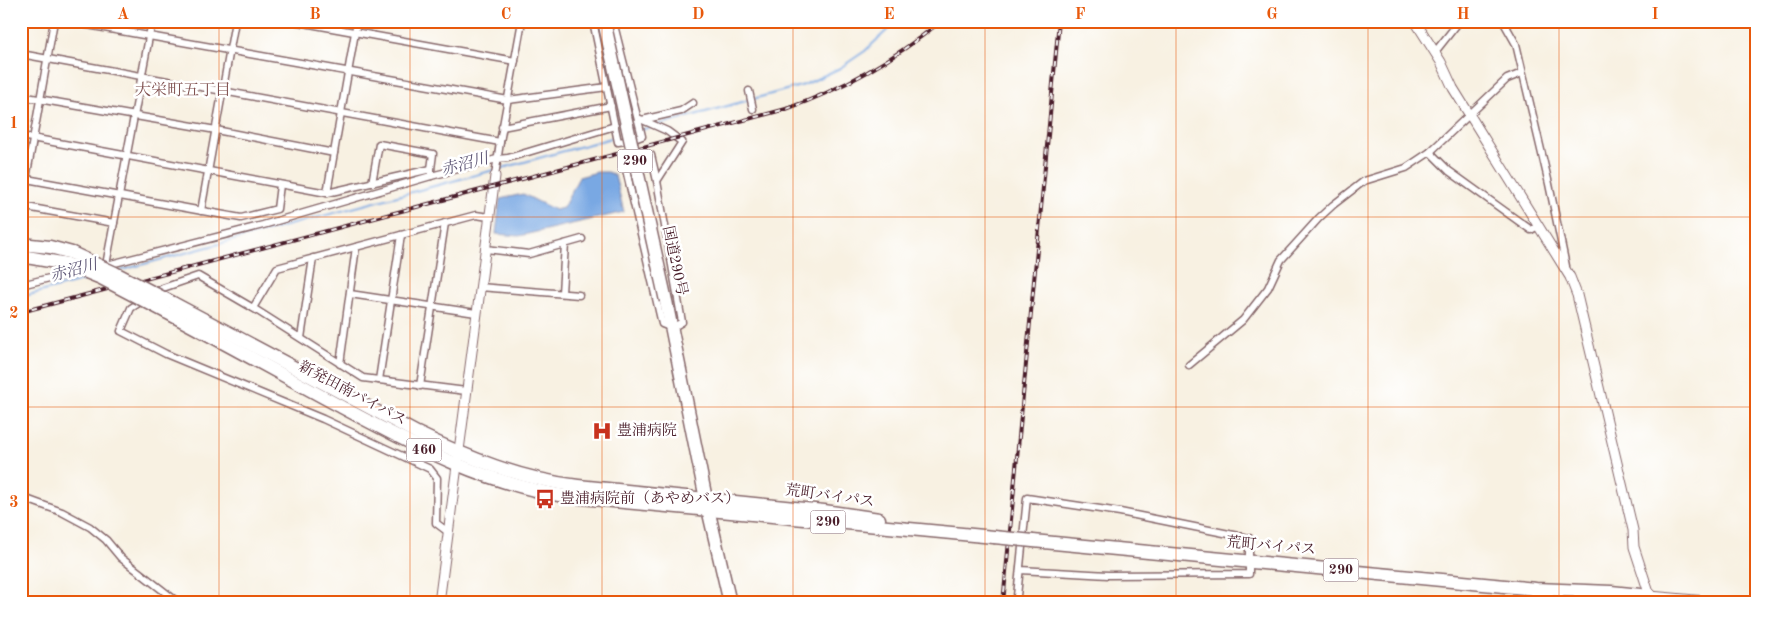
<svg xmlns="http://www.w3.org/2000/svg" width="1778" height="624" font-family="'Old Standard TT','Noto Serif JP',serif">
  <rect width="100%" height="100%" fill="#fff"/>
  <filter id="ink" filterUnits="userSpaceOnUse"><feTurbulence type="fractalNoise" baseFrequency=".02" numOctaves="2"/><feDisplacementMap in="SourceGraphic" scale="10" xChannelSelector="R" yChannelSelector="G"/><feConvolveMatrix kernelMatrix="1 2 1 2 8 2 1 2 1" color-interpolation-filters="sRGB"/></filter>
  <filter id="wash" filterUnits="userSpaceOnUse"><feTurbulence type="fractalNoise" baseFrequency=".0096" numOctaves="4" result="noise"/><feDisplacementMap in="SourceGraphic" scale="20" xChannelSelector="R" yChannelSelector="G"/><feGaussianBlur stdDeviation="1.12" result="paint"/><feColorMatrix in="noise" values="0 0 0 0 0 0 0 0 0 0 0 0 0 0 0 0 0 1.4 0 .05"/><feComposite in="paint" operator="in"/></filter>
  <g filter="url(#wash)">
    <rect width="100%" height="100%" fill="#f8f1e2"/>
    <path fill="#79a8e3" stroke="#626487" d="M 597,172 L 608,172 L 615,176 L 624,212 L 519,236 L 496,234 L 500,199 L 523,194 L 555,210 L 563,208 L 579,177 Z"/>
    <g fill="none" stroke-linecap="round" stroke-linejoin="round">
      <g stroke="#79a8e3" stroke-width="2">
        <path d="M 658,125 L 804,85 L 840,68 L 865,51 L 897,21"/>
        <path d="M 634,132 L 651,127"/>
        <path d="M 499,169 L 615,137"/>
        <path d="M 122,270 L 494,170"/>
        <path d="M 21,297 L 89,279"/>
      </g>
    </g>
  </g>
  <g filter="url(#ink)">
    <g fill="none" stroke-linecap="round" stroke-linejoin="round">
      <defs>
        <g id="street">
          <path d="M 65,21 L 508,100 L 607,87"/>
          <path d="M 293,21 L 515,61"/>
          <path d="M 593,21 L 618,142 L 632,140 L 642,136 L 613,21"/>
          <path d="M 1503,21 L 1516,44 L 1549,184 L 1566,266"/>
          <path d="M 1435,52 L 1458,23 L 1464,21"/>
          <path d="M 21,54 L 500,142"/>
          <path d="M 749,91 L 753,109"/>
          <path d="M 21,96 L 216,130 L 334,153"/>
          <path d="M 638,118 L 667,131 L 682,142 L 657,181"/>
          <path d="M 642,120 L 681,111 L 693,103"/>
          <path d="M 502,127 L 611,106"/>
          <path d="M 21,136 L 327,193 L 431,169 L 431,176"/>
          <path d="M 1430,152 L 1449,171 L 1531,230 L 1538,226"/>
          <path d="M 651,155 L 657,181 L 682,322 L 672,328 L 662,324 L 624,161 Z"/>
          <path d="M 495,176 L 500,142 L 522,21"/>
          <path d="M 21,178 L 241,218 L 277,209 L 280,185"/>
          <path d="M 26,179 L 54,21"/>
          <path d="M 372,183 L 379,144 L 433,154 L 431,169"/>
          <path d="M 327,193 L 357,21"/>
          <path d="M 21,206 L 114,223"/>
          <path d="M 201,211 L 235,21"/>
          <path d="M 486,249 L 529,254 L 582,239"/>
          <path d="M 106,265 L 152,21"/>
          <path d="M 103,266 L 263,225 L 431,176 L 497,159 L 508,158 L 615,126"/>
          <path d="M 21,285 L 78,271"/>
          <path d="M 480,287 L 579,295"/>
          <path d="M 562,293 L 565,244"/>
          <path d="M 153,294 L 163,288 L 198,276 L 253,308 L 363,378 L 466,391"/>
          <path d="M 350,294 L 476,313"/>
          <path d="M 142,301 L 131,308 L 121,331 L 166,354 L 323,419 L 430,469 L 437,478 L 436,523 L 448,532"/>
          <path d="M 253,308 L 277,268 L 476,215 L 489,217"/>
          <path d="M 301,338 L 313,258"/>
          <path d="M 340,364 L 356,247"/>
          <path d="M 1189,365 L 1243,320 L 1268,288 L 1281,260 L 1319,218 L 1333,205 L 1364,181 L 1406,168 L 1430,152 L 1507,79 L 1522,73"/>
          <path d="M 379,380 L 401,235"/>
          <path d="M 420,386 L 445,223"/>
          <path d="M 21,497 L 62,512 L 90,527 L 106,540 L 121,558 L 179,603"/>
          <path d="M 1016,603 L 1017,596 L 1027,498 L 1120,512 L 1249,538 L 1249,574 L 1108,575 L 1020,570"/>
        </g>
        <g id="secondary">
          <path d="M 1415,21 L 1441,62 L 1453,88 L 1570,277 L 1577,295 L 1633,530 L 1634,547 L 1650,596 L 1729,603"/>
          <path d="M 439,603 L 495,176"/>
          <path d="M 1535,603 L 1536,589"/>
        </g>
        <g id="highway">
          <path d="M 21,244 L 50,247 L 72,253"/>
          <path d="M 21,256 L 67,264"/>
          <path d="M 666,301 L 708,509 L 730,603"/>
          <path d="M 173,303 L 417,433 C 468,458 521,479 578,486 L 824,511 L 879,519"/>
          <path d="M 166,312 C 223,342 279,373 336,404 C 411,444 485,485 571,497 L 994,537"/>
          <path d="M 1033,541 L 1536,589 L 1611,592 L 1650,596 L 1653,603"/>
        </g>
      </defs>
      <use href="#street" stroke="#87686b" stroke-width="9"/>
      <use href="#secondary" stroke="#87686b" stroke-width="11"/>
      <use href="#highway" stroke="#87686b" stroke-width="15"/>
      <use href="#street" stroke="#fff" stroke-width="6"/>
      <use href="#secondary" stroke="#fff" stroke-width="9"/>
      <use href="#highway" stroke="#fff" stroke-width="12"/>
      <defs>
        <g id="rail">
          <path d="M 21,312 L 786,109 C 843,89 894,60 941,21"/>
          <path d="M 1003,603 L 1059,21"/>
        </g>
      </defs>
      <use href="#rail" stroke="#4a1f2b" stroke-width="4"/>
      <use href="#rail" stroke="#fff" stroke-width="2" stroke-dasharray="5.5" stroke-linecap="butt"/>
      <defs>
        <g id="highway-bridge">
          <path d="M 604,21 L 666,301"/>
          <path d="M 72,253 L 115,273 L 173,303"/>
          <path d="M 67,264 L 101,278 L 166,312"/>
          <path d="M 994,537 L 1033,541"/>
        </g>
      </defs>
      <use href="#highway-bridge" stroke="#87686b" stroke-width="15" stroke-linecap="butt"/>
      <use href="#highway-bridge" stroke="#fff" stroke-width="12"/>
    </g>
  </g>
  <path fill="none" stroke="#e8590c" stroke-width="1" stroke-opacity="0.55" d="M 219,21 L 219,603M 410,21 L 410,603M 602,21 L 602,603M 793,21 L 793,603M 985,21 L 985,603M 1176,21 L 1176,603M 1368,21 L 1368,603M 1559,21 L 1559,603M 21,217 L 1757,217M 21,407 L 1757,407"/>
  <defs>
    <symbol id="hospital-bare" viewBox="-9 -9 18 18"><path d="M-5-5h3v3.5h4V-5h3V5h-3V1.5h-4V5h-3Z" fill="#c8321e" stroke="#fff" stroke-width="2.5" paint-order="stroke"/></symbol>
    <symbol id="bus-bare" viewBox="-9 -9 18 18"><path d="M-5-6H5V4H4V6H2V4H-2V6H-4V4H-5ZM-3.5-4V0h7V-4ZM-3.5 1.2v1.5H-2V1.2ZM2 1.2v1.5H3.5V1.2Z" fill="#c8321e" stroke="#fff" stroke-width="2.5" paint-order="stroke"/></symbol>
  </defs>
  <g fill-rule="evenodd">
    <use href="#hospital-bare" x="588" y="417" width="28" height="28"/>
    <use href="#bus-bare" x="531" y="485" width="28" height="28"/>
  </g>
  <g text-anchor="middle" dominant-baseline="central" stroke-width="5" stroke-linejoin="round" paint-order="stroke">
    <g fill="#fff" stroke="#80626b" stroke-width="1">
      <rect x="617.5" y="149.5" width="35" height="23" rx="4"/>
      <rect x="406.5" y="438.5" width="35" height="23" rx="4"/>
      <rect x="810.5" y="510.5" width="35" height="23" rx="4"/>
      <rect x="1323.5" y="558.5" width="35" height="23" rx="4"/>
    </g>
    <g font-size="14" font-weight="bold" fill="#4a1f2b">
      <text x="635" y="161">290</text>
      <text x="424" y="450">460</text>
      <text x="828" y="522">290</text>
      <text x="1341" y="570">290</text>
    </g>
    <g font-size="15" fill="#4a1f2b" stroke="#fff">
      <text transform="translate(674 261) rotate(78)">国道290号</text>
      <text transform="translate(352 394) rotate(28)">新発田南バイパス</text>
      <text transform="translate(830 497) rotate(8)">荒町バイパス</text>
      <text transform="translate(1271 547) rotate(5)">荒町バイパス</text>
    </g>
    <g font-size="15" fill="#4a1f2b" stroke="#fff" text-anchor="start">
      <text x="617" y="431">豊浦病院</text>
      <text x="560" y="499">豊浦病院前（あやめバス）</text>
    </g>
    <g font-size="16" fill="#815251" stroke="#fff">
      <text x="183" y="91">大栄町五丁目</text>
    </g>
    <g font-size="16" font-style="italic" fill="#5d5675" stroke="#fff">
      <text transform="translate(465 165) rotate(-15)">赤沼川</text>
      <text transform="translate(74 271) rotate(-15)">赤沼川</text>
    </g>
  </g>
  <rect width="1778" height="624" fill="none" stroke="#fff" stroke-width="55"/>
  <rect x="28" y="28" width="1722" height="568" fill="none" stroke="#e8590c" stroke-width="2"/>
  <g font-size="16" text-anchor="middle" font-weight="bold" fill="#e8590c">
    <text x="123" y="19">A</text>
    <text x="315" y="19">B</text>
    <text x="506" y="19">C</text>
    <text x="698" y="19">D</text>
    <text x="889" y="19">E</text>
    <text x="1080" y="19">F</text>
    <text x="1272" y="19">G</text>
    <text x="1463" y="19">H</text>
    <text x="1655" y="19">I</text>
    <text x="14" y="128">1</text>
    <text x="14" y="318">2</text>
    <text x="14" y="507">3</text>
  </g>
</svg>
